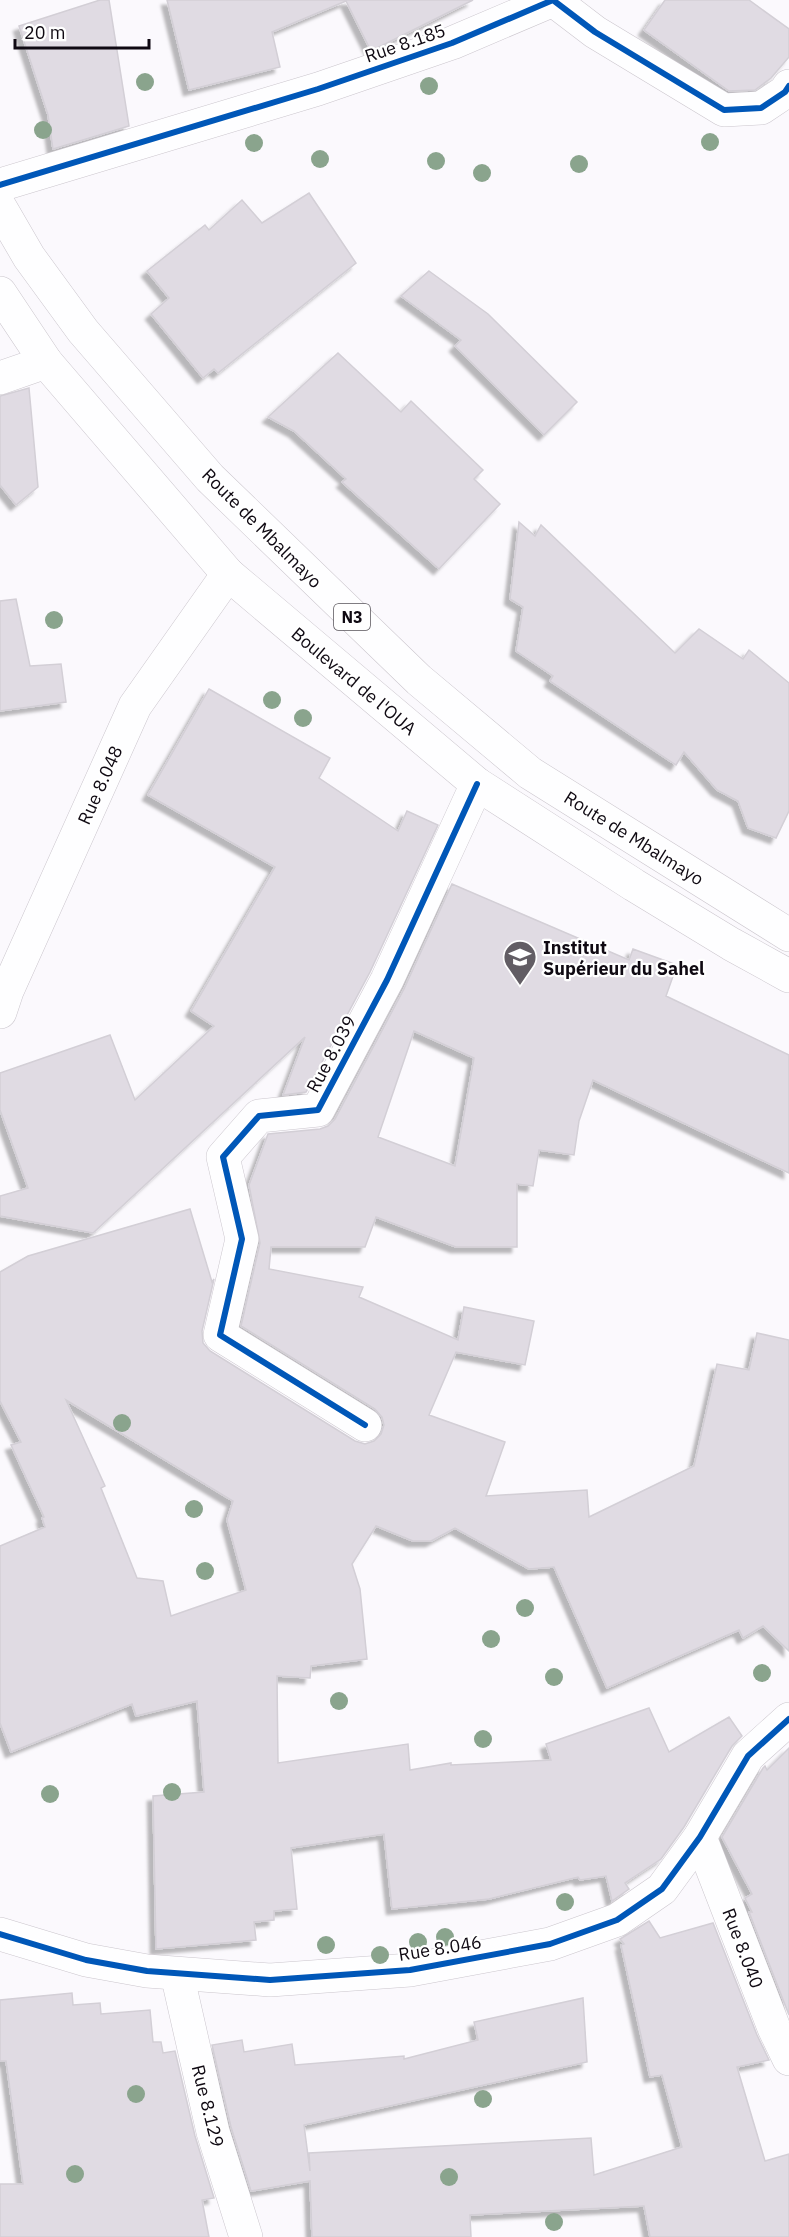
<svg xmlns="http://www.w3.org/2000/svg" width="789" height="2237" font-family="'IBM Plex Sans',sans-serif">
  <defs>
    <filter id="shadow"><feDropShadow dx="-5.5" dy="5.5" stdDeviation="1.5" flood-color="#0004"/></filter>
  </defs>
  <rect width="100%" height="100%" fill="#fbf9fd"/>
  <g fill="#e0dbe3" stroke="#d3cfd6" stroke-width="1.5" fill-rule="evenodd" filter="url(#shadow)">
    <path d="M 100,0 L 109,0 L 129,126 L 53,149 L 48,115 L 19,26 Z"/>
    <path d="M 167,0 L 473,0 L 371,51 L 346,1 L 272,32 L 280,67 L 189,90 Z"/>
    <path d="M 665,0 L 749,0 L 789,29 L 789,57 L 771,78 L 755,90 L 729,91 L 644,30 Z"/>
    <path d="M 309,193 L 356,263 L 218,373 L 214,369 L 203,378 L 151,314 L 169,298 L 147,271 L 205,225 L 209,230 L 242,200 L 262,223 Z"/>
    <path d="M 429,271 L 488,314 L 577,402 L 544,435 L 455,346 L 461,340 L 401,296 Z"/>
    <path d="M 338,353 L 401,412 L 411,401 L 483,470 L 474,479 L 500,504 L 439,569 L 342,482 L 346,479 L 294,431 L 268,417 Z"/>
    <path d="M 29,388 L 38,487 L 16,505 L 0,485 L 0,396 Z"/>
    <path d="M 519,522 L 535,536 L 541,525 L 675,653 L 699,629 L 743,659 L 749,650 L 789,683 L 789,811 L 776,838 L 748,828 L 738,801 L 717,790 L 684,752 L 676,765 L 550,681 L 553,676 L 516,651 L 523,607 L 510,599 Z"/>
    <path d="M 16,599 L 30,666 L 61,664 L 66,702 L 0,711 L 0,601 Z"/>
    <path d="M 209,689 L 330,758 L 319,778 L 398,831 L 407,811 L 438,825 L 370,972 L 306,1092 L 283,1095 L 305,1037 L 93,1233 L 0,1216 L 0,1196 L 28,1188 L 0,1110 L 0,1073 L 110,1035 L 135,1100 L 214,1026 L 191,1011 L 275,867 L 148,795 Z"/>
    <path d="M 452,884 L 629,960 L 633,949 L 677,965 L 666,996 L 789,1055 L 789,1173 L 593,1080 L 579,1121 L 574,1155 L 539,1150 L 533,1186 L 517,1184 L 517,1247 L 456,1247 L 376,1217 L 365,1247 L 271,1247 L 269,1269 L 363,1287 L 359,1297 L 458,1340 L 464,1307 L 534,1321 L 525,1365 L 456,1352 L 429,1415 L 505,1442 L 486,1496 L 587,1490 L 589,1517 L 694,1466 L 717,1364 L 749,1370 L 757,1333 L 789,1340 L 789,1651 L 763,1626 L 743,1638 L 739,1630 L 607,1688 L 554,1567 L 529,1569 L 455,1528 L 431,1541 L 413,1541 L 376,1526 L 352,1564 L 360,1589 L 367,1659 L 311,1666 L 310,1678 L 277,1676 L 278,1763 L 408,1744 L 410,1770 L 451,1763 L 451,1765 L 551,1760 L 546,1744 L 649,1708 L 669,1752 L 729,1717 L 742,1736 L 732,1746 L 684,1827 L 661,1859 L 625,1883 L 629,1889 L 612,1901 L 606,1876 L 580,1880 L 578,1877 L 489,1899 L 392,1909 L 384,1834 L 291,1848 L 297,1909 L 274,1911 L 274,1920 L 254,1922 L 256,1940 L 156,1949 L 153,1796 L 204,1792 L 197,1701 L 136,1716 L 132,1704 L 11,1752 L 0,1723 L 0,1546 L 45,1527 L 42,1518 L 44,1517 L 11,1445 L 21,1442 L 0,1401 L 0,1272 L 28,1256 L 190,1209 L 212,1282 L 214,1279 L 202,1331 L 203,1343 L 210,1351 L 355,1441 L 365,1444 L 374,1441 L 381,1434 L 384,1425 L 382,1417 L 375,1409 L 241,1326 L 260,1243 L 249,1185 L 268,1134 L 320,1129 L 328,1126 L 335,1119 L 404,989 ZM 414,1031 L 474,1058 L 455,1166 L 378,1137 ZM 66,1400 L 233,1501 L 227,1520 L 246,1590 L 171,1616 L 163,1581 L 137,1578 L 101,1488 L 105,1486 Z"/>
    <path d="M 789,1748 L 789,2015 L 749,1912 L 752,1912 L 745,1898 L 752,1894 L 722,1837 L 763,1768 L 765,1766 L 767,1770 Z"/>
    <path d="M 649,1921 L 660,1938 L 713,1923 L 757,2035 L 769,2060 L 737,2067 L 765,2161 L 789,2154 L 789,2237 L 650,2237 L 644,2206 L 470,2215 L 471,2237 L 312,2237 L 310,2181 L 251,2191 L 231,2127 L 212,2045 L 242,2040 L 244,2052 L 292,2044 L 295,2065 L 404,2056 L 404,2059 L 478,2040 L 474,2022 L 583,1998 L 587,2062 L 304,2125 L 310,2171 L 309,2153 L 591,2138 L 594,2175 L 682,2147 L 662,2075 L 650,2077 L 621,1945 L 624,1944 L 620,1939 Z"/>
    <path d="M 72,1993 L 73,2005 L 100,2003 L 101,2014 L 150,2010 L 153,2042 L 161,2042 L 163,2053 L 175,2051 L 195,2136 L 214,2198 L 202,2200 L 209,2237 L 0,2237 L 0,2184 L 23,2184 L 6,2061 L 0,2061 L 0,2000 Z"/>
  </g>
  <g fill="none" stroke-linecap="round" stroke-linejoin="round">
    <defs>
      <g id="minor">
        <path d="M 0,185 L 318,89 L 452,43 L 553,0 L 595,32 L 724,110 L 761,108 L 785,92 L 789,86"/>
        <path d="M 0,378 L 46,362"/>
        <path d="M 0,1012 L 7,991 L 135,706 L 228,574"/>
        <path d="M 365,1425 L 220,1335 L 242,1239 L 223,1157 L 259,1116 L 318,1110 L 387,980 L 477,784"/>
        <path d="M 700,1837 L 774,2028 L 789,2059"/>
        <path d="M 0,1934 L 86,1960 L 147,1971 L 270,1980 L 410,1970 L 550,1944 L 617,1920 L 662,1889 L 700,1837 L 748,1756 L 789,1719"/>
        <path d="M 177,1974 L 213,2132 L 246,2237"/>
      </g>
      <g id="highway">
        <path d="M 0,207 L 29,257 L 83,331 L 210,478 L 419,680 L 530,773 L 789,935"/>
        <path d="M 0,293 L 46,362 L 228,574 L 477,784 L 634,885 L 731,944 L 789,976"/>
      </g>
    </defs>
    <use href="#minor" stroke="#cbc6cd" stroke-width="34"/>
    <use href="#highway" stroke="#cbc6cd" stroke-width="34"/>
    <use href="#minor" stroke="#fefeff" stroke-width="33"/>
    <use href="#highway" stroke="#fefeff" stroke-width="33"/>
    <defs>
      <g id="cycleway">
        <path d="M 0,185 L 318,89 L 452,43 L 553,0 L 595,32 L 724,110 L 761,108 L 785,92 L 789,86"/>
        <path d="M 365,1425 L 220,1335 L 242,1239 L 223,1157 L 259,1116 L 318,1110 L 387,980 L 477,784"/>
        <path d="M 0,1934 L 86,1960 L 147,1971 L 270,1980 L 410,1970 L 550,1944 L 617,1920 L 662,1889 L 700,1837 L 748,1756 L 789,1719"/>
      </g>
    </defs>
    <use href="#cycleway" stroke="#fff" stroke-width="10"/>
    <use href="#cycleway" stroke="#0057b8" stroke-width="6"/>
  </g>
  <g fill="#8aa48d">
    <circle cx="145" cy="82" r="9"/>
    <circle cx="429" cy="86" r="9"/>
    <circle cx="43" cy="130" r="9"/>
    <circle cx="710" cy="142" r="9"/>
    <circle cx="254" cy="143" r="9"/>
    <circle cx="320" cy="159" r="9"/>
    <circle cx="436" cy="161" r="9"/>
    <circle cx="579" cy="164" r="9"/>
    <circle cx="482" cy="173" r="9"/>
    <circle cx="54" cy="620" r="9"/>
    <circle cx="272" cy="700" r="9"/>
    <circle cx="303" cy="718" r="9"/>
    <circle cx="122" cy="1423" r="9"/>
    <circle cx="194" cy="1509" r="9"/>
    <circle cx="205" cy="1571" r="9"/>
    <circle cx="525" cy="1608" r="9"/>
    <circle cx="491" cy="1639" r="9"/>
    <circle cx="762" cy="1673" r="9"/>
    <circle cx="554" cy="1677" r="9"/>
    <circle cx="339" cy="1701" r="9"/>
    <circle cx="483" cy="1739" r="9"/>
    <circle cx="172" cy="1792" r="9"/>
    <circle cx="50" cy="1794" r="9"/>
    <circle cx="565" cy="1902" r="9"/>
    <circle cx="445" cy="1937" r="9"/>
    <circle cx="418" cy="1942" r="9"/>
    <circle cx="326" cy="1945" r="9"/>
    <circle cx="380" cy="1955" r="9"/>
    <circle cx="136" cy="2094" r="9"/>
    <circle cx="483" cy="2099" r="9"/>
    <circle cx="75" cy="2174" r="9"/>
    <circle cx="449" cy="2177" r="9"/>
    <circle cx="554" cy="2222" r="9"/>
  </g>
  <defs>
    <symbol id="school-pin" viewBox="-11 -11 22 30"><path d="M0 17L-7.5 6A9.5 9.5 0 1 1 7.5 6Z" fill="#625d64" stroke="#fff"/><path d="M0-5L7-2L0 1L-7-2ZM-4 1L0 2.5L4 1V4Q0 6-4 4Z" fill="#fff"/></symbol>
  </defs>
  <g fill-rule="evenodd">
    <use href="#school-pin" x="501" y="938" width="38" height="52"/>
  </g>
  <g text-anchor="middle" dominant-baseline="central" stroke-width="4.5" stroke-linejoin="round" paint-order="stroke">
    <rect fill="#fff" stroke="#575359" stroke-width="1.5" x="334" y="604" width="36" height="26" rx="4.5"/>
    <g font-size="16" font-weight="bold" fill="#0f0912">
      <text x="352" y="617">N3</text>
    </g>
    <g font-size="18" fill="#0f0912" stroke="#fff">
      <text transform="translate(405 43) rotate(-19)">Rue 8.185</text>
      <text transform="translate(262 528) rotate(45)">Route de Mbalmayo</text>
      <text transform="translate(354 681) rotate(40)">Boulevard de l'OUA</text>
      <text transform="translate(100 785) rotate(-66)">Rue 8.048</text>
      <text transform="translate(634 838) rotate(32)">Route de Mbalmayo</text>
      <text transform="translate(331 1054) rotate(-62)">Rue 8.039</text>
      <text transform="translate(440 1948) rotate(-9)">Rue 8.046</text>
      <text transform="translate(743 1948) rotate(69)">Rue 8.040</text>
      <text transform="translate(208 2106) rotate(76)">Rue 8.129</text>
    </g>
    <g font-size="18" font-weight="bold" fill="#0f0912" stroke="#fff" text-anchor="start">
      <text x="543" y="947">Institut<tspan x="543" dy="21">Supérieur du Sahel</tspan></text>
    </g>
  </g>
  <path d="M15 39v9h134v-9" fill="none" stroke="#0f0912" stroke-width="3"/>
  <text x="24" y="39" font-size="18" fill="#0f0912" stroke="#ffffff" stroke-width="4.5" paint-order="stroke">20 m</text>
</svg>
